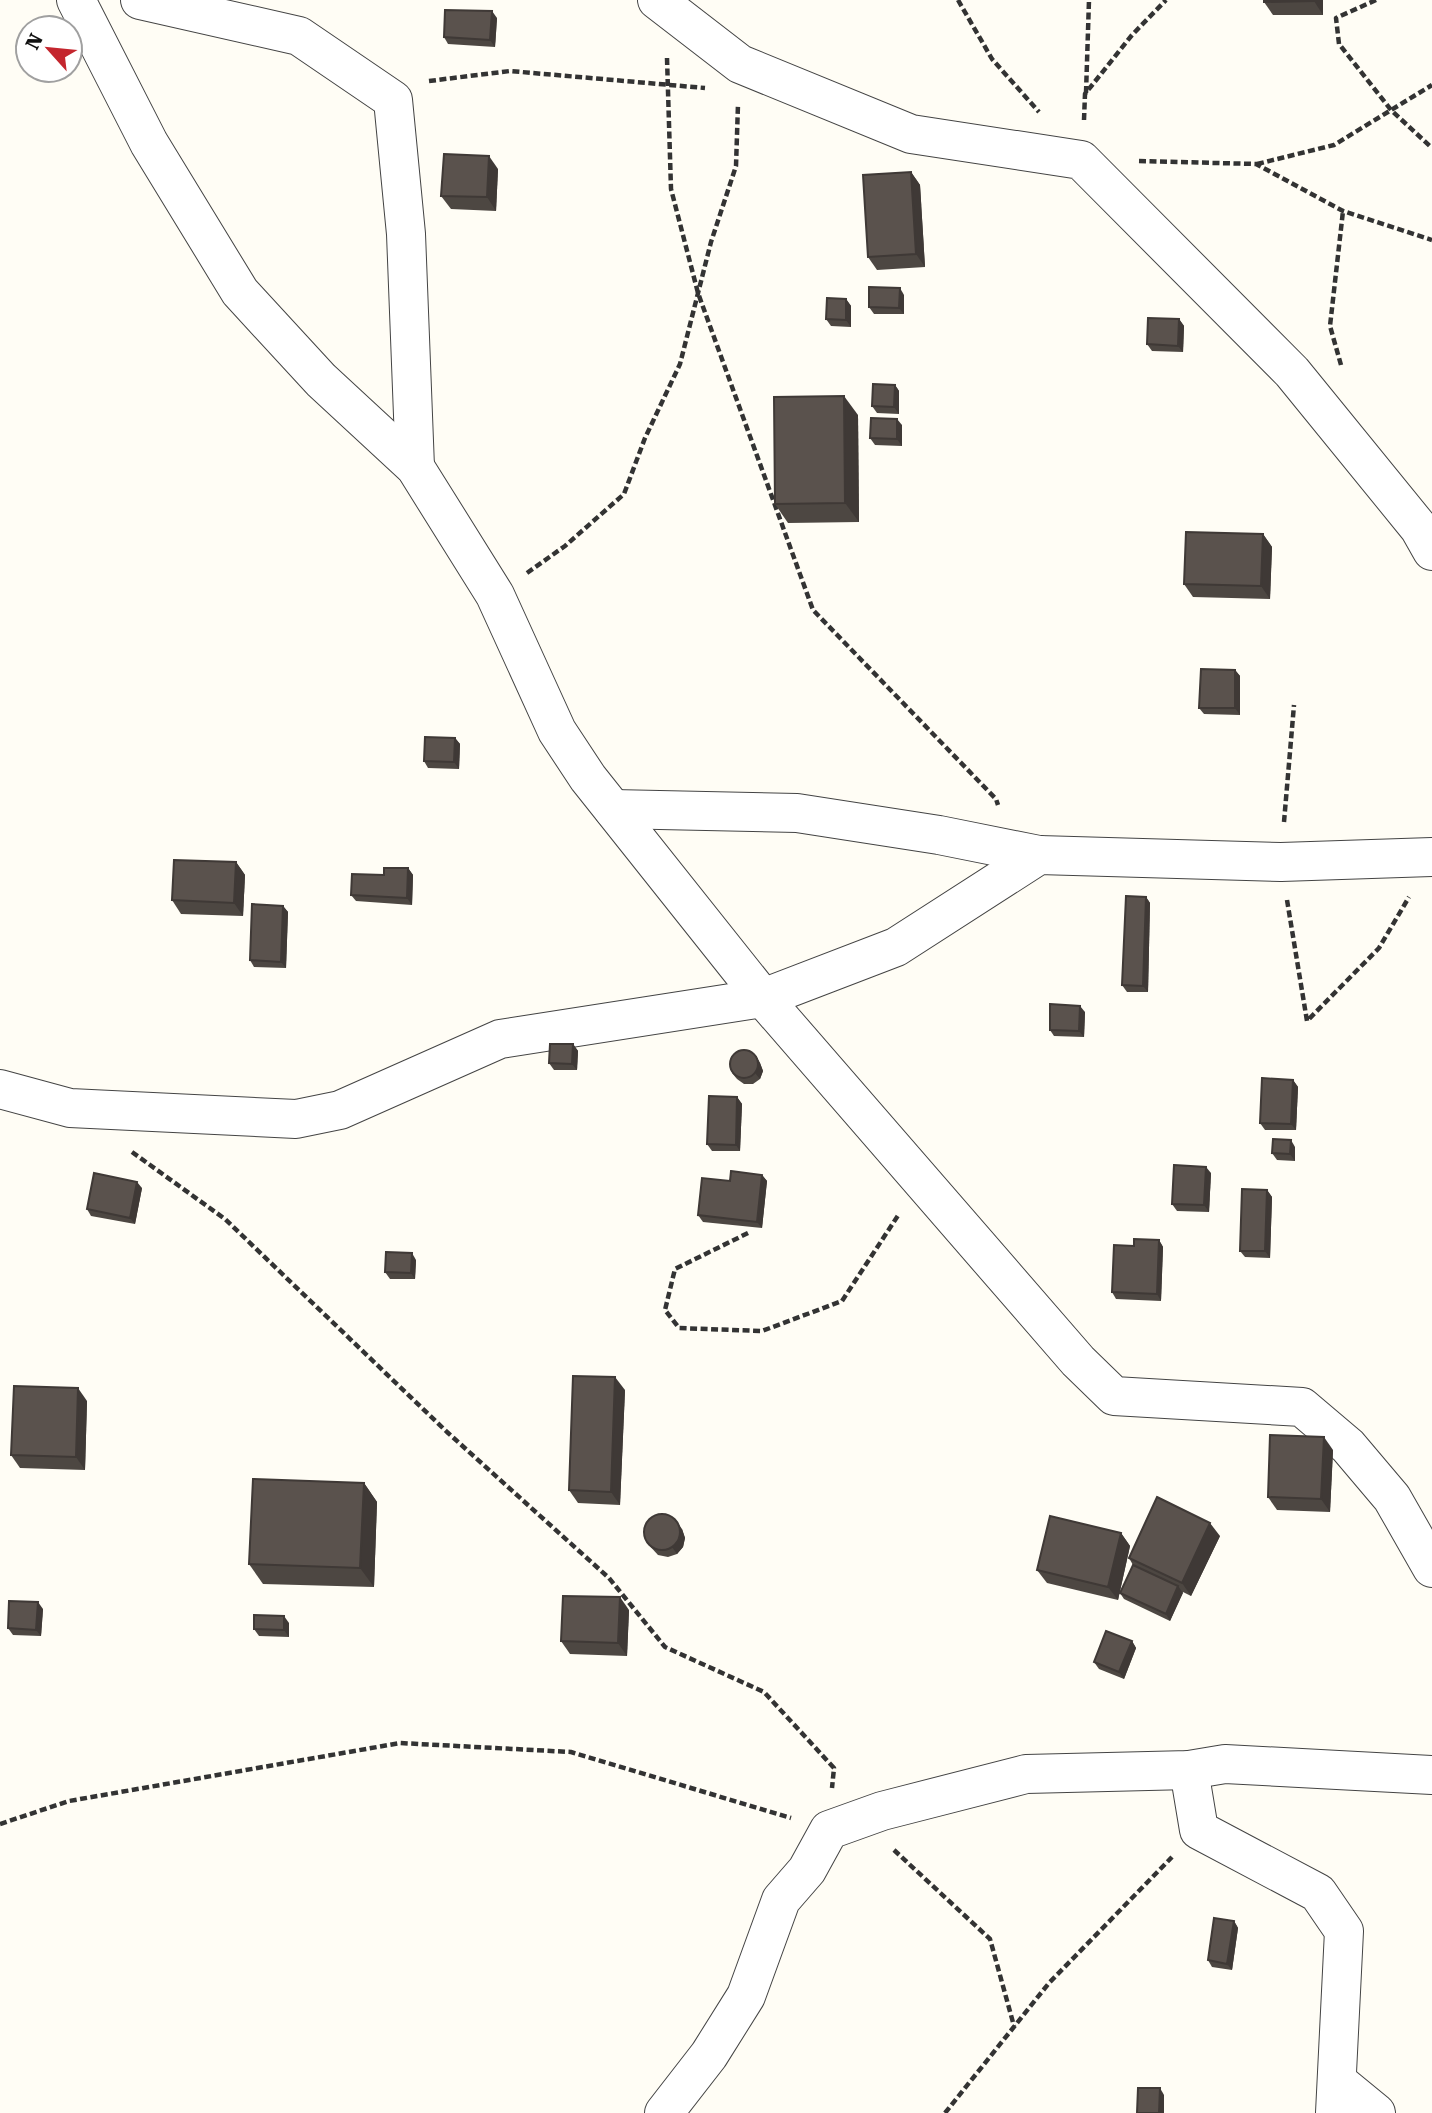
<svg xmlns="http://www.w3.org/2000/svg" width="1432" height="2113" font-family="'Roboto Serif',serif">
  <rect width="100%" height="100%" fill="#fffdf5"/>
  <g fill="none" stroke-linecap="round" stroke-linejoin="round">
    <defs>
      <g id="minor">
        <path d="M 76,0 L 149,143 L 240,292 L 321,380 L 415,467 L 495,595 L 557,731 L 588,778 L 763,998 L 1078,1361 L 1114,1396 L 1302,1407 L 1348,1446 L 1392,1498 L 1432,1568"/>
        <path d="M 140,0 L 299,36 L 393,100 L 406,234 L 415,467"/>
        <path d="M 657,0 L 740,64 L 911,134 L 1081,160 L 1292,372 L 1419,528 L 1432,551"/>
        <path d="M 613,809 L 797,813 L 939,835 L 1039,855"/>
        <path d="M 0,1089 L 70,1108 L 296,1119 L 340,1110 L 500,1039 L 763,998 L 896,947 L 1039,855 L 1281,862 L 1432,857"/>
        <path d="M 1189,1770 L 1199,1830 L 1318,1893 L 1344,1931 L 1335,2113"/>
        <path d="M 1337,2081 L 1376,2113"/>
        <path d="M 664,2113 L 709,2055 L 746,1996 L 781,1900 L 807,1870 L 829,1830 L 882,1811 L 1026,1774 L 1189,1770 L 1225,1764 L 1432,1775"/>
      </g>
    </defs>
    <use href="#minor" stroke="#444" stroke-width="40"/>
    <g stroke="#333" stroke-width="4.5" stroke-dasharray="7 3.5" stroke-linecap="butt">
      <path d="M 958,0 L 992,59 L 1039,112"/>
      <path d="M 1376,0 L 1336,18 L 1339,44 L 1391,110 L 1432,148"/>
      <path d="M 667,58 L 671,189 L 698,293 L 813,610 L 996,799 L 998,805"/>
      <path d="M 429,81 L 510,71 L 705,88"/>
      <path d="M 1086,93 L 1089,0"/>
      <path d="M 1084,120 L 1085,94 L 1132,35 L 1166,0"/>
      <path d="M 1139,161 L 1256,164 L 1343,211 L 1432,240"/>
      <path d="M 1257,164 L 1334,145 L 1432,85"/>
      <path d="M 1341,365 L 1330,326 L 1343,211"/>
      <path d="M 527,573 L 565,546 L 624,494 L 645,438 L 680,364 L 711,242 L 736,166 L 738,104"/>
      <path d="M 1284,822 L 1294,705"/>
      <path d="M 1287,900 L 1307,1021 L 1379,948 L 1409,897"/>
      <path d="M 132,1152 L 225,1219 L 447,1432 L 609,1578 L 665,1647 L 764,1692 L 834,1768 L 832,1788"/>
      <path d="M 748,1233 L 675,1269 L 665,1310 L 679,1328 L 762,1331 L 842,1301 L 899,1214"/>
      <path d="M 0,1824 L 69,1801 L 400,1743 L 571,1752 L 791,1818"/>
      <path d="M 894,1850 L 990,1939 L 1014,2026"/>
      <path d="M 945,2113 L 1049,1983 L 1172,1857"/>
    </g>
    <use href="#minor" stroke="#fff" stroke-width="38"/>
  </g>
  <g fill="#4d4742">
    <path d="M 1323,0 L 1323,15 L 1273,15 L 1264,2 Z"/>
    <path d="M 497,18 L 495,47 L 448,44 L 444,37 Z"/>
    <path d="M 498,169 L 496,211 L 451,209 L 441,196 Z"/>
    <path d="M 911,172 L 920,185 L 925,267 L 877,270 L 868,257 Z"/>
    <path d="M 904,295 L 904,314 L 874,314 L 869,307 Z"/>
    <path d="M 846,299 L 851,306 L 851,327 L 831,326 L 826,319 Z"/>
    <path d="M 1179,319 L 1184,326 L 1183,352 L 1152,351 L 1147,344 Z"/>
    <path d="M 895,385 L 899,391 L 899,414 L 877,413 L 872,406 Z"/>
    <path d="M 858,415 L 859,522 L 788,523 L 775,504 Z"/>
    <path d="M 902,425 L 902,446 L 875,445 L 870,438 Z"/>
    <path d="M 1263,534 L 1272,547 L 1270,599 L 1193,597 L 1184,584 Z"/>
    <path d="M 1235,670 L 1240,676 L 1240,715 L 1204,714 L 1199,708 Z"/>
    <path d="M 455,738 L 460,744 L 459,769 L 428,768 L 424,761 Z"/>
    <path d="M 236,862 L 245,875 L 243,916 L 181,914 L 172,900 Z"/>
    <path d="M 408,868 L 413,875 L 412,905 L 356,901 L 351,895 L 384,875 Z"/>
    <path d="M 1146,897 L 1150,903 L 1148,992 L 1127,992 L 1122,985 Z"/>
    <path d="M 283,906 L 288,912 L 286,968 L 254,967 L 250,960 Z"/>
    <path d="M 1085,1012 L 1084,1037 L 1054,1036 L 1050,1030 Z"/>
    <path d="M 573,1044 L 578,1051 L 577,1070 L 554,1070 L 549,1063 Z"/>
    <path d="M 756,1056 L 760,1063 L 763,1071 L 760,1079 L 753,1084 L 744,1084 L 737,1079 L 732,1073 Z"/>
    <path d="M 1293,1080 L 1298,1087 L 1296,1130 L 1265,1130 L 1260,1123 Z"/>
    <path d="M 737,1097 L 742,1104 L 740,1151 L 712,1151 L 707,1144 Z"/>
    <path d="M 1295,1147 L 1295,1161 L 1277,1160 L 1272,1153 Z"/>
    <path d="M 1211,1173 L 1209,1212 L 1177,1211 L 1172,1204 Z"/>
    <path d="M 762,1175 L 767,1181 L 762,1228 L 703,1222 L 698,1215 L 730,1181 Z"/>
    <path d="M 142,1188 L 135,1224 L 91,1216 L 87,1209 Z"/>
    <path d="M 1267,1190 L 1272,1197 L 1270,1258 L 1245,1257 L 1240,1251 Z"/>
    <path d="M 1159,1240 L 1163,1247 L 1161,1301 L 1116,1299 L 1112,1292 L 1134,1246 Z"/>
    <path d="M 416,1260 L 415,1279 L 390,1279 L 385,1272 Z"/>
    <path d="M 625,1390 L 620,1505 L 578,1503 L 569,1490 Z"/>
    <path d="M 87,1401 L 85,1470 L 20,1468 L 11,1455 Z"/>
    <path d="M 1333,1450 L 1330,1512 L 1277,1510 L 1268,1497 Z"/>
    <path d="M 364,1483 L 377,1502 L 374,1587 L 263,1584 L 249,1564 Z"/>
    <path d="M 682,1529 L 685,1538 L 683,1547 L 677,1554 L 668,1557 L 658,1555 L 647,1543 Z"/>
    <path d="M 1121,1533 L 1130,1546 L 1118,1600 L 1047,1583 L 1037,1570 Z"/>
    <path d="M 1220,1536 L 1191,1596 L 1183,1592 L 1170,1621 L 1124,1599 L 1120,1593 L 1133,1565 L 1129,1558 Z"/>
    <path d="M 43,1609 L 41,1636 L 13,1635 L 8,1628 Z"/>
    <path d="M 629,1610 L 627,1656 L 570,1654 L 561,1641 Z"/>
    <path d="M 289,1623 L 289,1637 L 259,1636 L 254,1629 Z"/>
    <path d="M 1132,1641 L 1136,1648 L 1124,1679 L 1099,1669 L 1094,1662 Z"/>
    <path d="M 1234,1921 L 1238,1928 L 1232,1970 L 1212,1967 L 1208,1960 Z"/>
  </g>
  <g fill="#3f3936">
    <path d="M 1314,0 L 1323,0 L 1323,15 L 1314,1 Z"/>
    <path d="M 492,11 L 497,18 L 495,47 L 490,40 Z"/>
    <path d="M 489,156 L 498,169 L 496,211 L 487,197 Z"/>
    <path d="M 911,172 L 920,185 L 925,267 L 916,254 Z"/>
    <path d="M 900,288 L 904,295 L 904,314 L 899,308 Z"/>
    <path d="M 846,299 L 851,306 L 851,327 L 846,320 Z"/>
    <path d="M 1179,319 L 1184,326 L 1183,352 L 1178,346 Z"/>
    <path d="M 895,385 L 899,391 L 899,414 L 894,407 Z"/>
    <path d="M 844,396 L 858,415 L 859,522 L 845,503 Z"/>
    <path d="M 897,419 L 902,425 L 902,446 L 897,439 Z"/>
    <path d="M 1263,534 L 1272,547 L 1270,599 L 1261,586 Z"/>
    <path d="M 1235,670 L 1240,676 L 1240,715 L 1235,708 Z"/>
    <path d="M 455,738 L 460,744 L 459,769 L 454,762 Z"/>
    <path d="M 236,862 L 245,875 L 243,916 L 234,903 Z"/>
    <path d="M 408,868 L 413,875 L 412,905 L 407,898 Z"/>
    <path d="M 1146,897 L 1150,903 L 1148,992 L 1143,986 Z"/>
    <path d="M 283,906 L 288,912 L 286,968 L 281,962 Z"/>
    <path d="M 1080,1006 L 1085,1012 L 1084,1037 L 1079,1031 Z"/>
    <path d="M 573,1044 L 578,1051 L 577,1070 L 572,1064 Z"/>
    <path d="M 756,1056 L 760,1063 L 763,1071 L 760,1079 L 755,1073 Z"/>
    <path d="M 1293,1080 L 1298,1087 L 1296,1130 L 1291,1124 Z"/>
    <path d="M 737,1097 L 742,1104 L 740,1151 L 736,1145 Z"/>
    <path d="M 1291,1140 L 1295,1147 L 1295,1161 L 1290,1154 Z"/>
    <path d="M 1206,1167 L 1211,1173 L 1209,1212 L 1204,1205 Z"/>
    <path d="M 762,1175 L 767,1181 L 762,1228 L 757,1222 Z"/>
    <path d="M 137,1182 L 142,1188 L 135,1224 L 130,1218 Z"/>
    <path d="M 1267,1190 L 1272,1197 L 1270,1258 L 1265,1251 Z"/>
    <path d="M 1159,1240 L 1163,1247 L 1161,1301 L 1157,1294 Z"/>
    <path d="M 412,1253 L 416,1260 L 415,1279 L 411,1273 Z"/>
    <path d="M 615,1377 L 625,1390 L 620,1505 L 611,1492 Z"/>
    <path d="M 78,1388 L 87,1401 L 85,1470 L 76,1457 Z"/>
    <path d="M 1324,1437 L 1333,1450 L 1330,1512 L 1321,1499 Z"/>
    <path d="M 364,1483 L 377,1502 L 374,1587 L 360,1568 Z"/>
    <path d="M 677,1522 L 682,1529 L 685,1538 L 683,1547 L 677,1554 L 672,1547 Z"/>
    <path d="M 1210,1523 L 1220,1536 L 1191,1596 L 1182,1583 Z"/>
    <path d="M 1121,1533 L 1130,1546 L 1118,1600 L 1108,1587 Z"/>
    <path d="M 1178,1586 L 1183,1593 L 1170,1621 L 1166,1614 Z"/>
    <path d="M 620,1597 L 629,1610 L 627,1656 L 618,1643 Z"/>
    <path d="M 38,1602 L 43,1609 L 41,1636 L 36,1630 Z"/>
    <path d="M 284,1616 L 289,1623 L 289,1637 L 284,1630 Z"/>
    <path d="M 1132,1641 L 1136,1648 L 1124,1679 L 1119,1672 Z"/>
    <path d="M 1234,1921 L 1238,1928 L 1232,1970 L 1227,1964 Z"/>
    <path d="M 1160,2088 L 1164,2095 L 1164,2113 L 1159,2113 Z"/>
  </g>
  <g fill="#5a524d" stroke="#3f3936" stroke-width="2">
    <path d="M 1264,0 L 1314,0 L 1314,1 L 1264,2 Z"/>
    <path d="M 445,10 L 492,11 L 490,40 L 444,37 Z"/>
    <path d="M 444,154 L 489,156 L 487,197 L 441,196 Z"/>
    <path d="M 911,172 L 916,254 L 868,257 L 863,175 Z"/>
    <path d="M 869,287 L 900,288 L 899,308 L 869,307 Z"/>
    <path d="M 827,298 L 846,299 L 846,320 L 826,319 Z"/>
    <path d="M 1148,318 L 1179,319 L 1178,346 L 1147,344 Z"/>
    <path d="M 873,384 L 895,385 L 894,407 L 872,406 Z"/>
    <path d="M 844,396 L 845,503 L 775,504 L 774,397 Z"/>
    <path d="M 871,418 L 897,419 L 897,439 L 870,438 Z"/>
    <path d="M 1186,532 L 1263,534 L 1261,586 L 1184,584 Z"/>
    <path d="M 1201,669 L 1235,670 L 1235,708 L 1199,708 Z"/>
    <path d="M 425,737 L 455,738 L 454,762 L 424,761 Z"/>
    <path d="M 174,860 L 236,862 L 234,903 L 172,900 Z"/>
    <path d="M 384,868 L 408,868 L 407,898 L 351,895 L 352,874 L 384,875 Z"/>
    <path d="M 1126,896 L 1146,897 L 1143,986 L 1122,985 Z"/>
    <path d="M 252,904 L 283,906 L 281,962 L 250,960 Z"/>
    <path d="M 1050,1004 L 1080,1006 L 1079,1031 L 1050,1030 Z"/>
    <path d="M 550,1044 L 573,1044 L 572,1064 L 549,1063 Z"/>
    <circle cx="744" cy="1064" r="14"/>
    <path d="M 1262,1078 L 1293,1080 L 1291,1124 L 1260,1123 Z"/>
    <path d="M 709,1096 L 737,1097 L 736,1145 L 707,1144 Z"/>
    <path d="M 1273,1139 L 1291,1140 L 1290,1154 L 1272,1153 Z"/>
    <path d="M 1174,1165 L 1206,1167 L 1204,1205 L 1172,1204 Z"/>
    <path d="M 731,1171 L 762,1175 L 757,1222 L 698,1215 L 702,1178 L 730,1181 Z"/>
    <path d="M 94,1173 L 137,1182 L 130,1218 L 87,1209 Z"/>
    <path d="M 1242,1189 L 1267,1190 L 1265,1251 L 1240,1251 Z"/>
    <path d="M 1134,1239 L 1159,1240 L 1157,1294 L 1112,1292 L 1114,1245 L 1134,1246 Z"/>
    <path d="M 386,1252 L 412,1253 L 411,1273 L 385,1272 Z"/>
    <path d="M 573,1376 L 615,1377 L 611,1492 L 569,1490 Z"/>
    <path d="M 14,1386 L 78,1388 L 76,1457 L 11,1455 Z"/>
    <path d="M 1270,1435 L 1324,1437 L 1321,1499 L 1268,1497 Z"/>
    <path d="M 253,1479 L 364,1483 L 360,1568 L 249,1564 Z"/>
    <path d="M 1157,1497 L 1210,1523 L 1182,1583 L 1129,1558 Z"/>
    <circle cx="662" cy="1532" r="18"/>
    <path d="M 1050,1516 L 1121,1533 L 1108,1587 L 1037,1570 Z"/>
    <path d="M 1133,1565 L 1178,1586 L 1166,1614 L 1120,1593 Z"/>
    <path d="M 563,1596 L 620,1597 L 618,1643 L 561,1641 Z"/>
    <path d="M 9,1601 L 38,1602 L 36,1630 L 8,1628 Z"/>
    <path d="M 254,1615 L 284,1616 L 284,1630 L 254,1629 Z"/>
    <path d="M 1106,1631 L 1132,1641 L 1119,1672 L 1094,1662 Z"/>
    <path d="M 1214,1918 L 1234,1921 L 1227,1964 L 1208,1960 Z"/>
    <path d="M 1138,2088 L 1160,2088 L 1159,2113 L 1137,2113 Z"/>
  </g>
  <g transform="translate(49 49) rotate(297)"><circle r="33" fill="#ffffff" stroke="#a0a0a0" stroke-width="2"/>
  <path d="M0-5L12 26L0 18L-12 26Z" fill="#c4262e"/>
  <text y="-10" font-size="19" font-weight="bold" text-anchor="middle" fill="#111111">N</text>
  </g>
</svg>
